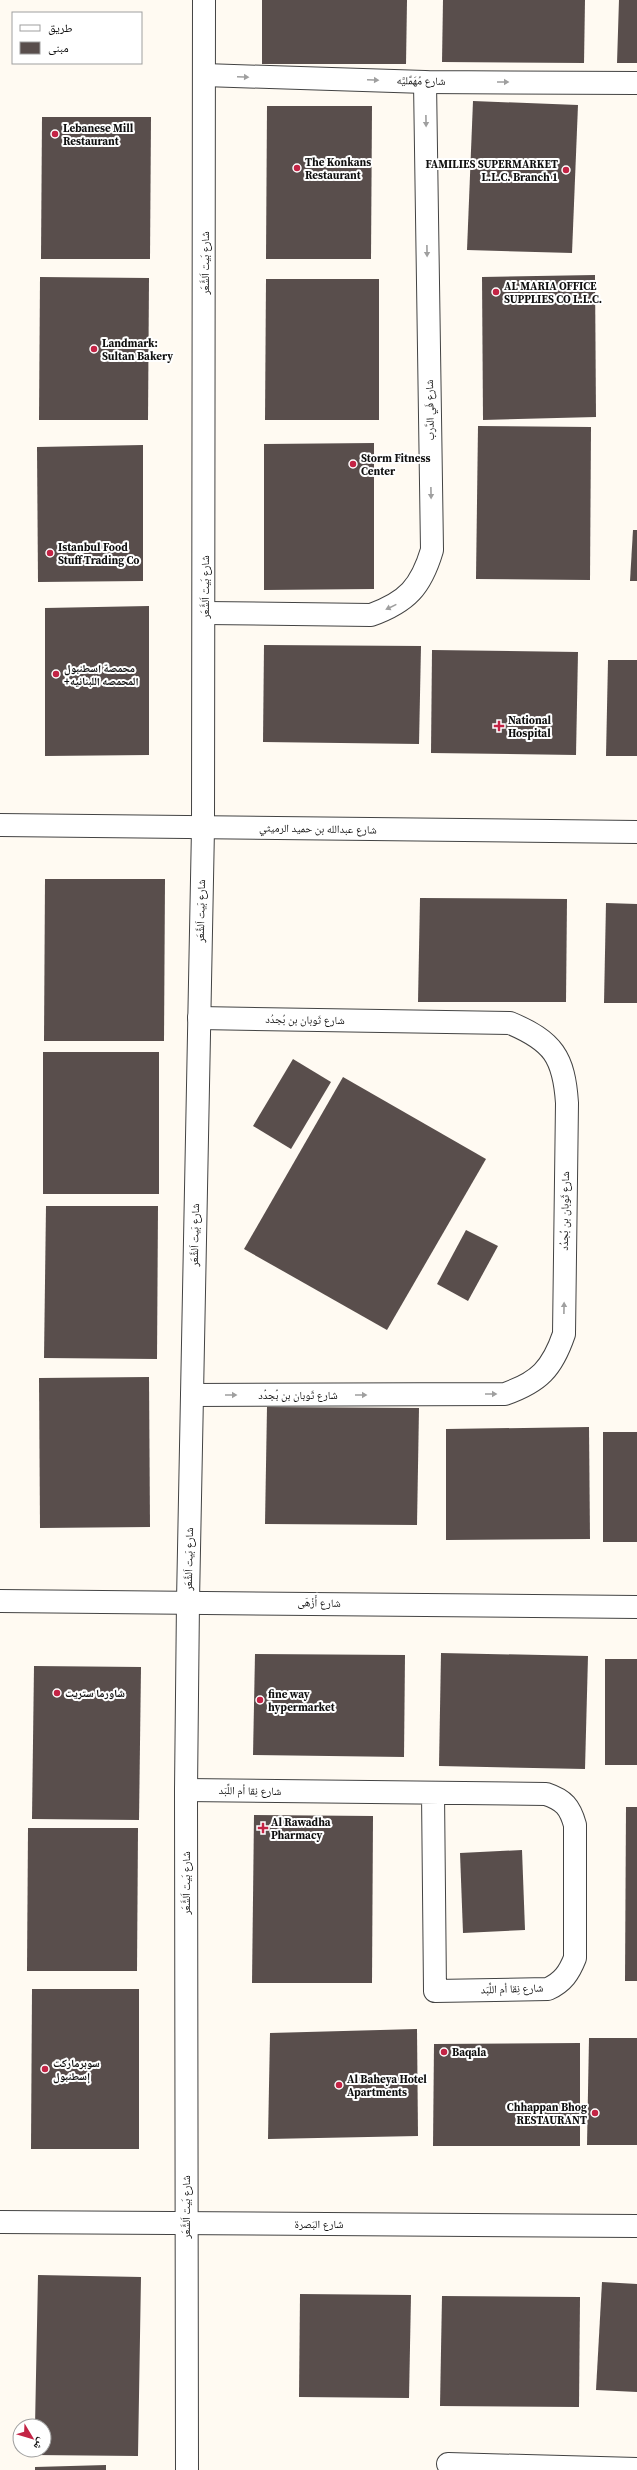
<svg xmlns="http://www.w3.org/2000/svg" width="637" height="2470" font-family="'Source Serif 4','Noto Naskh Arabic',serif">
  <rect width="100%" height="100%" fill="#fffaf2"/>
  <g fill="#594e4c">
    <path d="M 262,0 L 407,0 L 406,64 L 262,64 Z"/>
    <path d="M 443,0 L 585,0 L 584,63 L 442,62 Z"/>
    <path d="M 619,0 L 637,0 L 637,63 L 617,63 Z"/>
    <path d="M 473,101 L 578,105 L 572,253 L 467,250 Z"/>
    <path d="M 267,106 L 372,106 L 371,259 L 266,259 Z"/>
    <path d="M 42,117 L 151,117 L 150,259 L 41,259 Z"/>
    <path d="M 595,275 L 596,417 L 483,420 L 482,277 Z"/>
    <path d="M 40,277 L 149,278 L 148,420 L 39,420 Z"/>
    <path d="M 266,279 L 379,279 L 379,420 L 265,420 Z"/>
    <path d="M 478,426 L 591,427 L 590,580 L 476,579 Z"/>
    <path d="M 374,443 L 374,589 L 264,590 L 264,444 Z"/>
    <path d="M 143,445 L 143,581 L 38,582 L 37,447 Z"/>
    <path d="M 633,530 L 637,530 L 637,581 L 630,581 Z"/>
    <path d="M 149,606 L 149,755 L 45,756 L 45,608 Z"/>
    <path d="M 264,645 L 421,646 L 419,744 L 263,742 Z"/>
    <path d="M 432,650 L 578,652 L 576,755 L 431,753 Z"/>
    <path d="M 608,660 L 637,660 L 637,756 L 606,756 Z"/>
    <path d="M 45,879 L 165,879 L 164,1041 L 44,1041 Z"/>
    <path d="M 420,898 L 567,899 L 566,1002 L 418,1002 Z"/>
    <path d="M 606,903 L 637,904 L 637,1003 L 604,1003 Z"/>
    <rect x="43" y="1052" width="116" height="142"/>
    <path d="M 293,1059 L 331,1082 L 291,1149 L 253,1126 Z"/>
    <path d="M 343,1077 L 486,1159 L 387,1330 L 244,1249 Z"/>
    <path d="M 46,1206 L 158,1206 L 157,1359 L 44,1358 Z"/>
    <path d="M 466,1230 L 498,1246 L 468,1301 L 437,1284 Z"/>
    <path d="M 149,1377 L 150,1527 L 40,1528 L 39,1378 Z"/>
    <path d="M 267,1407 L 419,1408 L 417,1525 L 265,1524 Z"/>
    <path d="M 589,1427 L 590,1539 L 446,1540 L 446,1429 Z"/>
    <rect x="603" y="1432" width="34" height="110"/>
    <path d="M 441,1653 L 588,1656 L 585,1769 L 439,1766 Z"/>
    <path d="M 255,1654 L 405,1655 L 404,1757 L 253,1755 Z"/>
    <rect x="605" y="1659" width="32" height="106"/>
    <path d="M 34,1666 L 141,1667 L 139,1820 L 32,1819 Z"/>
    <path d="M 626,1807 L 637,1807 L 637,1981 L 625,1981 Z"/>
    <path d="M 254,1815 L 373,1816 L 372,1983 L 252,1983 Z"/>
    <path d="M 28,1828 L 138,1828 L 137,1971 L 27,1971 Z"/>
    <path d="M 522,1850 L 525,1930 L 463,1933 L 460,1853 Z"/>
    <path d="M 32,1989 L 139,1989 L 139,2149 L 31,2149 Z"/>
    <path d="M 417,2029 L 418,2136 L 268,2139 L 270,2033 Z"/>
    <path d="M 589,2038 L 637,2038 L 637,2145 L 587,2145 Z"/>
    <path d="M 580,2043 L 580,2146 L 433,2146 L 434,2044 Z"/>
    <path d="M 38,2275 L 141,2277 L 138,2456 L 35,2455 L 35,2450 L 44,2450 L 44,2426 L 35,2426 Z"/>
    <path d="M 602,2282 L 637,2284 L 637,2392 L 596,2390 Z"/>
    <path d="M 300,2294 L 411,2295 L 409,2398 L 299,2397 Z"/>
    <path d="M 442,2296 L 580,2297 L 579,2407 L 440,2406 Z"/>
    <path d="M 106,2465 L 106,2470 L 35,2470 L 35,2467 Z"/>
  </g>
  <g fill="none" stroke-linecap="round" stroke-linejoin="round">
    <defs>
      <g id="minor">
        <path d="M 204,75 L 425,82 L 637,83"/>
        <path d="M 205,613 L 371,615 C 407,602 421,587 432,550 L 425,82"/>
        <path d="M 0,825 L 637,832"/>
        <path d="M 192,1395 L 505,1394 C 539,1382 552,1369 564,1334 L 567,1103 C 564,1057 553,1041 510,1023 L 199,1018"/>
        <path d="M 0,1601 L 637,1607"/>
        <path d="M 186,1790 L 546,1794 C 564,1800 570,1807 575,1825 L 575,1958 C 569,1973 563,1982 548,1989 L 435,1991 L 433,1793"/>
        <path d="M 0,2222 L 637,2226"/>
        <path d="M 448,2464 L 637,2469"/>
        <path d="M 187,2470 L 186,1790 L 188,1601 L 203,828 L 204,0"/>
      </g>
    </defs>
    <use href="#minor" stroke="#434343" stroke-width="24"/>
    <use href="#minor" stroke="#fff" stroke-width="22"/>
  </g>
  <defs><path id="oneway-solid" d="M-6-.8H1V-3.2L6.5 0L1 3.2V.8H-6Z"/></defs>
  <g fill="#9f9f9f">
    <use href="#oneway-solid" transform="translate(243 77) rotate(2)"/>
    <use href="#oneway-solid" transform="translate(373 80) rotate(2)"/>
    <use href="#oneway-solid" transform="translate(503 82)"/>
    <use href="#oneway-solid" transform="translate(426 121) rotate(89)"/>
    <use href="#oneway-solid" transform="translate(427 251) rotate(89)"/>
    <use href="#oneway-solid" transform="translate(431 493) rotate(89)"/>
    <use href="#oneway-solid" transform="translate(391 607) rotate(154)"/>
    <use href="#oneway-solid" transform="translate(564 1308) rotate(-89)"/>
    <use href="#oneway-solid" transform="translate(491 1394)"/>
    <use href="#oneway-solid" transform="translate(231 1395)"/>
    <use href="#oneway-solid" transform="translate(361 1395)"/>
  </g>
  <g fill="#c32445" stroke="#fff" stroke-width="1.5">
    <circle cx="55" cy="134" r="4"/>
    <circle cx="297" cy="168" r="4"/>
    <circle cx="566" cy="170" r="4"/>
    <circle cx="496" cy="292" r="4"/>
    <circle cx="94" cy="349" r="4"/>
    <circle cx="353" cy="464" r="4"/>
    <circle cx="50" cy="553" r="4"/>
    <circle cx="56" cy="674" r="4"/>
    <path d="M497 720h4v4h4v4h-4v4h-4v-4h-4v-4h4z"/>
    <circle cx="57" cy="1693" r="4"/>
    <circle cx="260" cy="1700" r="4"/>
    <path d="M261 1822h4v4h4v4h-4v4h-4v-4h-4v-4h4z"/>
    <circle cx="444" cy="2052" r="4"/>
    <circle cx="45" cy="2069" r="4"/>
    <circle cx="339" cy="2085" r="4"/>
    <circle cx="595" cy="2113" r="4"/>
  </g>
  <g text-anchor="middle" dominant-baseline="central" stroke-width="4" stroke-linejoin="round" paint-order="stroke">
    <g font-size="11" fill="#101010" stroke="#fff">
      <text transform="translate(421 81) rotate(1)">شارع مُهَمَّليَّه</text>
      <text transform="translate(205 263) rotate(-90)">شارع بَيت اَلشَّعَر</text>
      <text transform="translate(430 410) rotate(-91)">شارع فَي الدَّرب</text>
      <text transform="translate(205 587) rotate(-90)">شارع بَيت اَلشَّعَر</text>
      <text transform="translate(318 829) rotate(1)">شارع عبدالله بن حميد الرميثي</text>
      <text transform="translate(201 911) rotate(-89)">شارع بَيت اَلشَّعَر</text>
      <text transform="translate(305 1020) rotate(1)">شارع ثَوبان بن بُجدُد</text>
      <text transform="translate(565 1211) rotate(-89)">شارع ثَوبان بن بُجدُد</text>
      <text transform="translate(195 1235) rotate(-89)">شارع بَيت اَلشَّعَر</text>
      <text x="298" y="1395">شارع ثَوبان بن بُجدُد</text>
      <text transform="translate(189 1559) rotate(-89)">شارع بَيت اَلشَّعَر</text>
      <text transform="translate(319 1603) rotate(1)">شارع أَزْهَى</text>
      <text transform="translate(250 1791) rotate(1)">شارع نِقا أم اللِّبَد</text>
      <text transform="translate(186 1883) rotate(-90)">شارع بَيت اَلشَّعَر</text>
      <text transform="translate(512 1989) rotate(-2)">شارع نِقا أم اللِّبَد</text>
      <text transform="translate(186 2207) rotate(-90)">شارع بَيت اَلشَّعَر</text>
      <text x="319" y="2224">شارع البَصرة</text>
    </g>
    <g font-size="11" font-weight="bold" fill="#101010" stroke="#fff" text-anchor="start">
      <text x="63" y="128">Lebanese Mill<tspan x="63" dy="13">Restaurant</tspan></text>
      <text x="305" y="162">The Konkans<tspan x="305" dy="13">Restaurant</tspan></text>
      <text x="558" y="164" text-anchor="end">FAMILIES SUPERMARKET<tspan x="558" dy="13">L.L.C. Branch 1</tspan></text>
      <text x="504" y="286">AL MARIA OFFICE<tspan x="504" dy="13">SUPPLIES CO L.L.C.</tspan></text>
      <text x="102" y="343">Landmark:<tspan x="102" dy="13">Sultan Bakery</tspan></text>
      <text x="361" y="458">Storm Fitness<tspan x="361" dy="13">Center</tspan></text>
      <text x="58" y="547">Istanbul Food<tspan x="58" dy="13">Stuff Trading Co</tspan></text>
      <text x="64" y="668">محمصة اسطنبول<tspan x="64" dy="13">+المحمصه اللبنانيه</tspan></text>
      <text x="508" y="720">National<tspan x="508" dy="13">Hospital</tspan></text>
      <text x="65" y="1693">شاورما ستريت</text>
      <text x="268" y="1694">fine way<tspan x="268" dy="13">hypermarket</tspan></text>
      <text x="271" y="1822">Al Rawadha<tspan x="271" dy="13">Pharmacy</tspan></text>
      <text x="452" y="2052">Baqala</text>
      <text x="53" y="2063">سوبرماركت<tspan x="53" dy="13">إسطنبول</tspan></text>
      <text x="347" y="2079">Al Baheya Hotel<tspan x="347" dy="13">Apartments</tspan></text>
      <text x="587" y="2107" text-anchor="end">Chhappan Bhog<tspan x="587" dy="13">RESTAURANT</tspan></text>
    </g>
  </g>
  <rect x="12" y="12" width="130" height="52" fill="#ffffff" stroke="#9f9f9f"/>
  <rect x="20" y="25" width="20" height="6" fill="#ffffff" stroke="#9f9f9f"/>
  <text x="48" y="32" font-size="12" fill="#101010">طريق</text>
  <rect x="20" y="42" width="20" height="12" fill="#594e4c" stroke="#9f9f9f"/>
  <text x="48" y="52" font-size="12" fill="#101010">مبنى</text>
  <g transform="translate(32 2438) rotate(128)"><circle r="19" fill="#ffffff" stroke="#9f9f9f"/>
  <path d="M0-3L7 15L0 10L-7 15Z" fill="#c32445"/>
  <text y="-6" font-size="11" font-weight="bold" text-anchor="middle" fill="#101010">ش</text>
  </g>
</svg>
